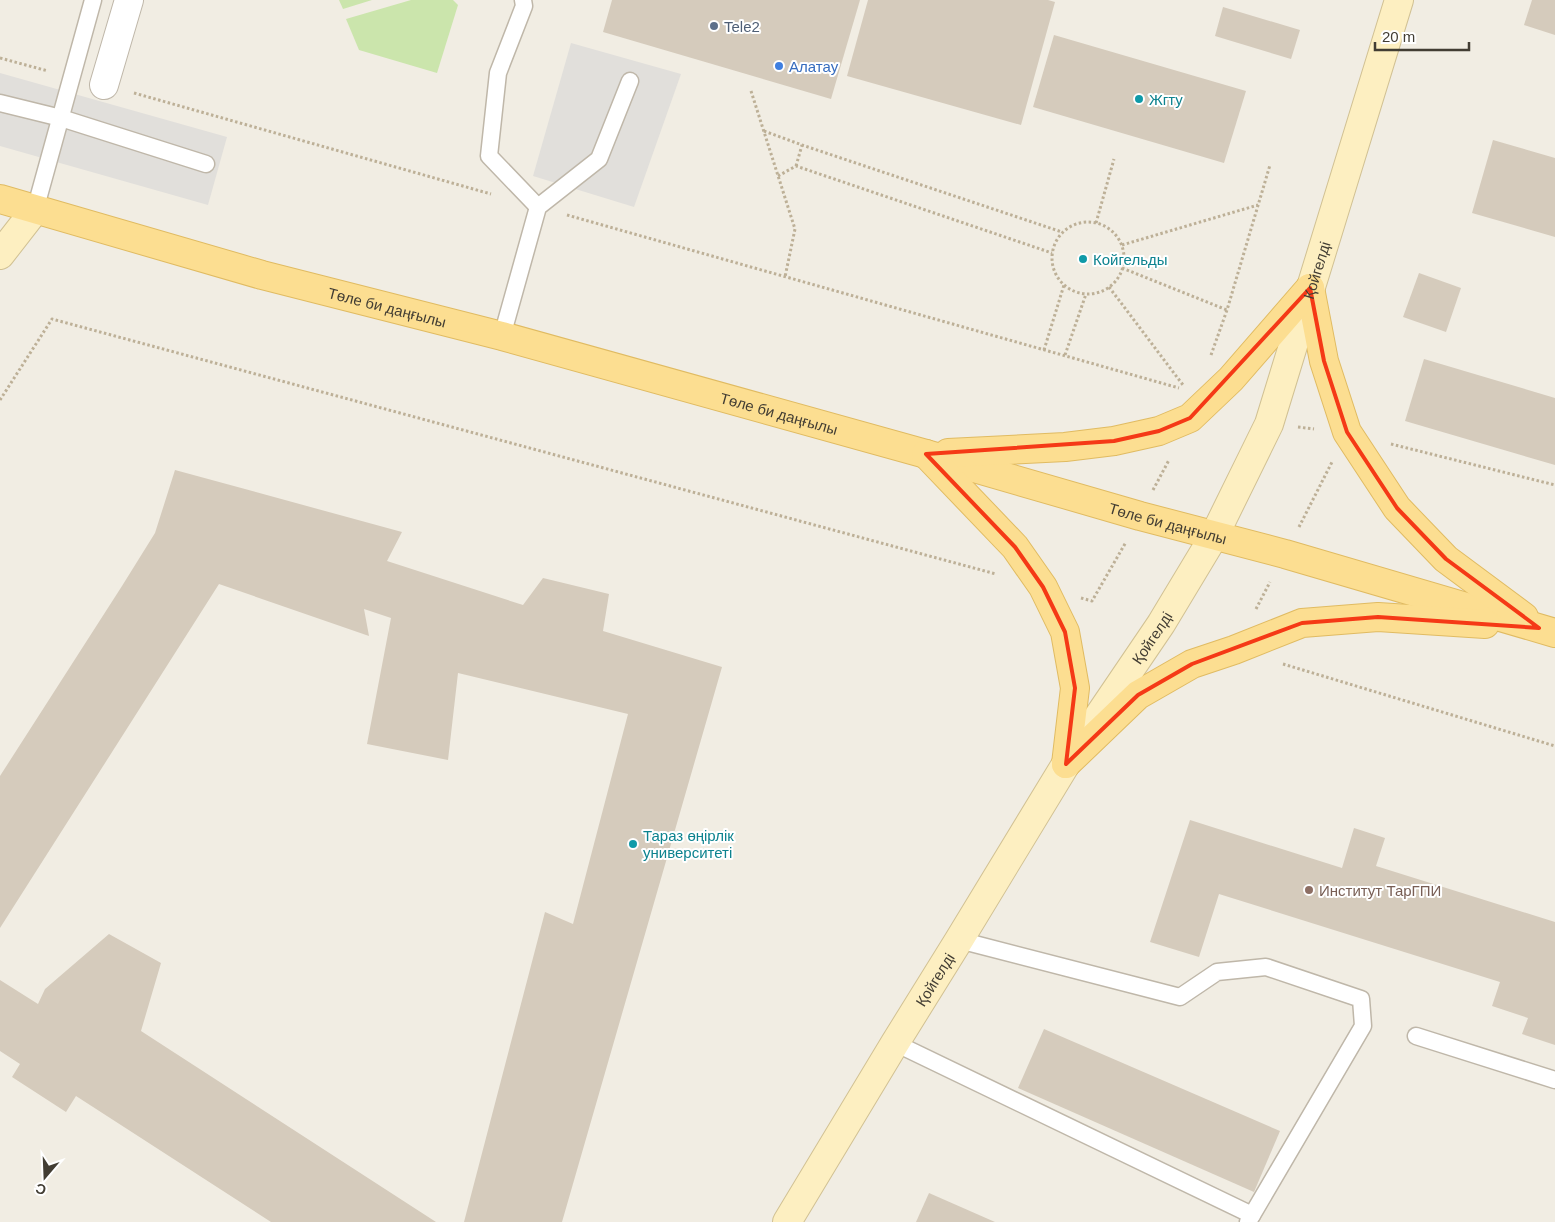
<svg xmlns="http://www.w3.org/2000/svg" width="1555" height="1222" font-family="Helvetica,sans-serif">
  <rect width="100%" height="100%" fill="#f1ede3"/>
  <g fill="#cbe5ac">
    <path d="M 339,0 L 372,0 L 343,9 Z"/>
    <path d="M 411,0 L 453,0 L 458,5 L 437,73 L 359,50 L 346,19 Z"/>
  </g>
  <g fill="#e1dfdb">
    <path d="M 571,43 L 681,74 L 634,207 L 533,176 Z"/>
    <path d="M 0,73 L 227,137 L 208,205 L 0,146 Z"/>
  </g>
  <g fill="#d5cbbc">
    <path d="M 612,0 L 860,0 L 831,99 L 603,32 Z"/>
    <path d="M 868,0 L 1048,0 L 1055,2 L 1021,125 L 847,76 Z"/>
    <path d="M 1532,0 L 1555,0 L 1555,35 L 1524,25 Z"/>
    <path d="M 1223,7 L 1300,30 L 1291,59 L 1215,36 Z"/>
    <path d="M 1054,35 L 1246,91 L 1224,163 L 1033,107 Z"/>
    <path d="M 1493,140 L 1555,158 L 1555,237 L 1472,213 Z"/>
    <path d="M 1419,273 L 1461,288 L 1446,332 L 1403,317 Z"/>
    <path d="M 1424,359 L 1555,398 L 1555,465 L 1405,421 Z"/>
    <path d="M 175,470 L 402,532 L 387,561 L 523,605 L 543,578 L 609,594 L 603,631 L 722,667 L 562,1222 L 464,1222 L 545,912 L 573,924 L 628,714 L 458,673 L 448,760 L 367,744 L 391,618 L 364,609 L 369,636 L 219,584 L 0,928 L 0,776 L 122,586 L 155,533 Z"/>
    <path d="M 1190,820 L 1342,868 L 1354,828 L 1385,838 L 1376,866 L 1555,922 L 1555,1045 L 1522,1034 L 1528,1018 L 1492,1006 L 1500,982 L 1219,894 L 1199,957 L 1150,942 Z"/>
    <path d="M 109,934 L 161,963 L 141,1031 L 436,1222 L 271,1222 L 76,1096 L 66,1112 L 12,1077 L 20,1064 L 0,1051 L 0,980 L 38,1004 L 45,989 Z"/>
    <path d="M 1044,1029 L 1280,1131 L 1254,1192 L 1018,1088 Z"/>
    <path d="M 929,1193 L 995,1222 L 916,1222 Z"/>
  </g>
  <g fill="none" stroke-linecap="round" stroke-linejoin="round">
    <defs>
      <g id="lane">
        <path d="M 523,0 L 524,6 L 498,73 L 489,156 L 538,207"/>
        <path d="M 0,103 L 61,118 L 206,164"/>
        <path d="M 35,210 L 93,0"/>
        <path d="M 502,336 L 538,207 L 599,159 L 630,81"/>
        <path d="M 959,940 L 1180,997 L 1217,972 L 1266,967 L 1361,999 L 1363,1026 L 1248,1222"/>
        <path d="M 1416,1036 L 1555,1080"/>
        <path d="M 895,1043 L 1252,1215"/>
      </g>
      <path id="street" d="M 104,85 L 129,0"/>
      <g id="secondary">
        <path d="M 0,255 L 35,210"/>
        <path id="s1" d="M 787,1222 L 895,1043 L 959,940 L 1066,764 L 1161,624 L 1214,536 L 1269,424 L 1399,0"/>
      </g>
      <g id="primary">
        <path id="s2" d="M 0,199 L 262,275 L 502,336 L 926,454 L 1140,516 L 1285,554 L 1555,633"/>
        <path d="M 1310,288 L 1324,361 L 1347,432 L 1397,508 L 1446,559 L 1524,617"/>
        <path d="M 948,453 L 1065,447 L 1114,441 L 1159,431 L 1190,418 L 1231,379 L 1310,288"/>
        <path d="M 926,454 L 1015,547 L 1043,587 L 1065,632 L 1075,688 L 1066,764"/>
        <path d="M 1066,764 L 1138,695 L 1192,664 L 1234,650 L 1302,623 L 1378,617 L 1485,624"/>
      </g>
    </defs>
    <use href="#lane" stroke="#bfb7a9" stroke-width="19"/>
    <use href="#street" stroke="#bfb7a9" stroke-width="30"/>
    <use href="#secondary" stroke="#d1c193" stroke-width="30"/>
    <use href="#primary" stroke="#e0bb62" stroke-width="30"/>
    <g stroke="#bdb097" stroke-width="3" stroke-dasharray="2.5 2.5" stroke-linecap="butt">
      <path d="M 0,58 L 48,71"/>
      <path d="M 751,91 L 795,229 L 785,277"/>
      <path d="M 134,93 L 491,194"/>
      <path d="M 764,131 L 802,145 L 1062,232"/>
      <path d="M 796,166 L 802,145"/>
      <path d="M 778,176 L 796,166 L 1052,253"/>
      <path d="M 567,215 L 1179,388"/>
      <circle cx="1088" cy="258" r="36"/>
      <path d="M 1096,223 L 1114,159"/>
      <path d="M 1122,245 L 1258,205"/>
      <path d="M 1122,268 L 1227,310"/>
      <path d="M 1109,287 L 1183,385"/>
      <path d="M 1044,350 L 1064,285"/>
      <path d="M 1065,355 L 1086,294"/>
      <path d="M 1211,355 L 1227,310 L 1270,165"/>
      <path d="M 0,400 L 52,319 L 996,574"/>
      <path d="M 1298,427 L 1314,429"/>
      <path d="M 1391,444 L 1555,485"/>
      <path d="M 1153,490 L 1169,460"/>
      <path d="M 1299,527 L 1332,462"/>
      <path d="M 1081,598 L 1092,601 L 1126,542"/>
      <path d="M 1256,609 L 1270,582"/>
      <path d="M 1283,664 L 1555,746"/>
    </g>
    <use href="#lane" stroke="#fff" stroke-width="16"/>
    <use href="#street" stroke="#fff" stroke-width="28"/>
    <use href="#secondary" stroke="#fdefc1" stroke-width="28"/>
    <use href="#primary" stroke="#fcde91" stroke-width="28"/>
  </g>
  <path fill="none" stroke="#f53916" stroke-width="4" stroke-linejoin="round" d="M 1310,288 L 1324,361 L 1347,432 L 1397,508 L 1446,559 L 1539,628 L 1378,617 L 1302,623 L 1192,664 L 1138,695 L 1066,764 L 1075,688 L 1065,632 L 1043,587 L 1015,547 L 926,454 L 1114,441 L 1159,431 L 1190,418 Z"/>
  <circle fill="#5c6f8a" stroke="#fff" stroke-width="2" cx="714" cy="26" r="5"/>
  <circle fill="#3f7fe0" stroke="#fff" stroke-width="2" cx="779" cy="66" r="5"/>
  <g fill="#0f9aa8" stroke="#fff" stroke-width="2">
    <circle cx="1139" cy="99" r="5"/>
    <circle cx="1083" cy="259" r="5"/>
    <circle cx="633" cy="844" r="5"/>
  </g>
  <circle fill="#8d6e63" stroke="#fff" stroke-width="2" cx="1309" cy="890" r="5"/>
  <g text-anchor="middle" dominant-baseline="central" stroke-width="4" stroke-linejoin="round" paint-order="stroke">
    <g font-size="15" fill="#4e5e75" stroke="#fff" text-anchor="start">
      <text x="724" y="26">Tele2</text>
    </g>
    <g font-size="15" fill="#366cbe" stroke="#fff" text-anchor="start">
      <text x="789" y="66">Алатау</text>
    </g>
    <g font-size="15" fill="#0d838f" stroke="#fff" text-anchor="start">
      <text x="1149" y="99">Жгту</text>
      <text x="1093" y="259">Койгельды</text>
      <text x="643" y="835">Тараз өңірлік<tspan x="643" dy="17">университеті</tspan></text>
    </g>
    <g font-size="15" fill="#423d33" stroke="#fff">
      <text stroke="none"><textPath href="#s1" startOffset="1094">Қойгелді</textPath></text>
      <text stroke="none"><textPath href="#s2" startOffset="402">Төле би даңғылы</textPath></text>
      <text stroke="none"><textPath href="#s2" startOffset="808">Төле би даңғылы</textPath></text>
      <text stroke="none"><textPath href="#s2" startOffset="1212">Төле би даңғылы</textPath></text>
      <text stroke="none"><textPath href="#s1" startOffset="689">Қойгелді</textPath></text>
      <text stroke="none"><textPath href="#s1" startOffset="284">Қойгелді</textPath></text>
    </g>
    <g font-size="15" fill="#785e54" stroke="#fff" text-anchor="start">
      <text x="1319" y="890">Институт ТарГПИ</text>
    </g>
  </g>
  <g transform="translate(45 1177) rotate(199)" stroke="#ffffff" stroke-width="4" paint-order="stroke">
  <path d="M0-4L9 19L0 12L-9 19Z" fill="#423d33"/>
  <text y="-8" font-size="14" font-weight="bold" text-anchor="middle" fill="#423d33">С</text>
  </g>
  <path d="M1375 42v8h94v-8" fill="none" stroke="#423d33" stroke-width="2.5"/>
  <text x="1382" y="42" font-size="15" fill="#423d33" stroke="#ffffff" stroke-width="4" paint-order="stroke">20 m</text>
</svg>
